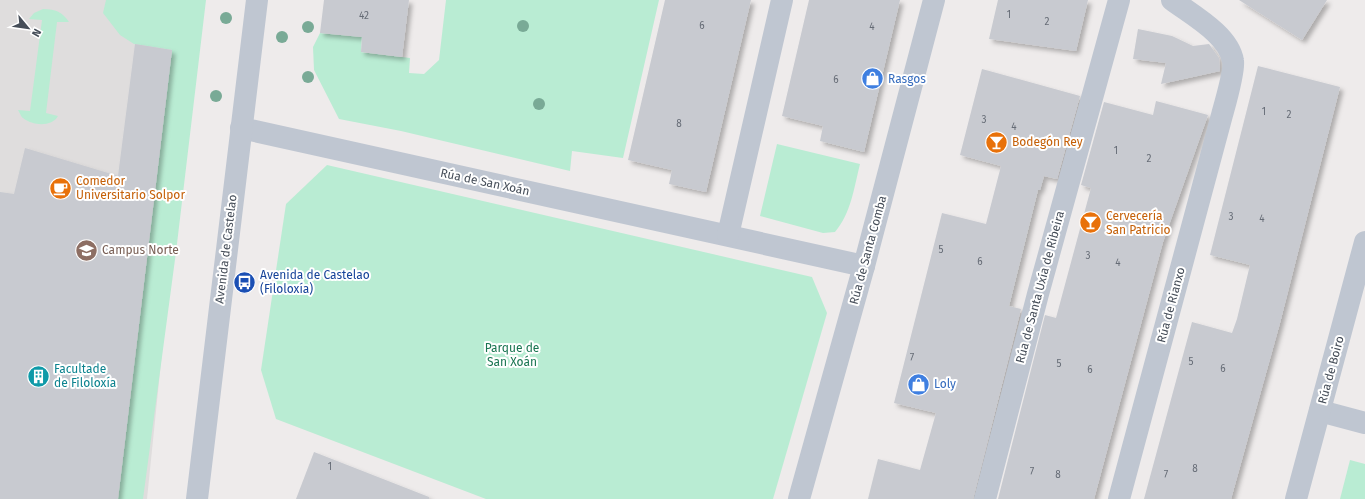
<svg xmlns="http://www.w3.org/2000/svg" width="1365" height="499" font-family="'Fira Sans',sans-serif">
  <defs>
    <filter id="shadow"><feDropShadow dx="3.5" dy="3.5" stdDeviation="2" flood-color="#0004"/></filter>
  </defs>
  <rect width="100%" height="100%" fill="#eeebeb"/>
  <path fill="#dfdddd" d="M 0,0 L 198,0 L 147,499 L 0,499 Z"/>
  <g fill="#b9ecd3">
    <path d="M 106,0 L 206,0 L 176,252 L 143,499 L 118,499 L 172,50 L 134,44 L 120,35 L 103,13 Z"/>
    <path d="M 446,0 L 659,0 L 623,158 L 572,151 L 570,171 L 401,131 L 339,119 L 314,70 L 313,47 L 320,33 L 362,37 L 361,52 L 410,58 L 409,73 L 424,74 L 439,60 Z"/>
    <path d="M 43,9 C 56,9 62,12 69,22 L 57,22 L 46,113 L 58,116 C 52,127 33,126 23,118 C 21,117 20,113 18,110 L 30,111 L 42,20 L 29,19 L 34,13 Z"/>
    <path d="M 777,144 L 860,164 C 854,188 851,213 835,232 L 823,233 L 760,216 Z"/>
    <path d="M 327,165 L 812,277 L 827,313 L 773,499 L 486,499 L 276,419 L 261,370 L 286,204 Z"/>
    <path d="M 1350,460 L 1365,464 L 1365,499 L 1340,499 Z"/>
  </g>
  <g fill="#c8cad0" filter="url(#shadow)">
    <path d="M 324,0 L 409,0 L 402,57 L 361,52 L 362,37 L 320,33 Z"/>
    <path d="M 665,0 L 751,0 L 706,192 L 669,184 L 672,170 L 628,160 Z"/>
    <path d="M 809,0 L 900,0 L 864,152 L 820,141 L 823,126 L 782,116 Z"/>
    <path d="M 998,0 L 1088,0 L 1076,51 L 989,39 Z"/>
    <path d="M 1239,0 L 1327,0 L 1302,40 Z"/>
    <path d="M 1138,29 L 1172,36 L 1193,46 L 1209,44 L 1219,58 L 1220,71 L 1161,84 L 1166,63 L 1133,59 Z"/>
    <path d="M 135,44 L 172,50 L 118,499 L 0,499 L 0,192 L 14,194 L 25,148 L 118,176 Z"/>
    <path d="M 1258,66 L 1340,87 L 1280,323 L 1231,499 L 1144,499 L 1192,322 L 1232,333 L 1237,319 L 1250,265 L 1210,255 Z"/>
    <path d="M 982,69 L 1080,96 L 1057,179 L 1044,176 L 1040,190 L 1038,190 L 1009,306 L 1021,309 L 973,499 L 868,499 L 878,459 L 920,470 L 936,413 L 894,403 L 942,213 L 986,224 L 1001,166 L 960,155 Z"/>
    <path d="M 1156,101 L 1208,115 L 1163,242 L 1094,499 L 998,499 L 1045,315 L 1056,318 L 1091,188 L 1081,185 L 1104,102 L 1153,115 Z"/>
    <path d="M 314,452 L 429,497 L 429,499 L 296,499 Z"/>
  </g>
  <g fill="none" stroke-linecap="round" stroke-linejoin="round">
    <g stroke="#bfc6d1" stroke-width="22">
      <path d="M 241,128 L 864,266"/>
      <path d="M 728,235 L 782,0"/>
      <path d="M 1320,411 L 1365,423"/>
      <path d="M 197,499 L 257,0"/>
      <path d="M 799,499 L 864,266 L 934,0"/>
      <path d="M 985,499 L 1038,294 L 1119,0"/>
      <path d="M 1119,499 L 1222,115 C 1225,104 1235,70 1233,61 C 1229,35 1192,15 1172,0"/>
      <path d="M 1296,499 L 1365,242"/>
    </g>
  </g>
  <g fill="#79aa96">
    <circle cx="226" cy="18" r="6"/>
    <circle cx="523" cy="26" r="6"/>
    <circle cx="308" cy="27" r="6"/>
    <circle cx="282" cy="37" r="6"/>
    <circle cx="308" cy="77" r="6"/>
    <circle cx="216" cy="96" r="6"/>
    <circle cx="539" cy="104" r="6"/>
  </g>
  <defs>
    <symbol id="shop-disc" viewBox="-11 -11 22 22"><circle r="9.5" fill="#3f7fe0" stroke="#fff"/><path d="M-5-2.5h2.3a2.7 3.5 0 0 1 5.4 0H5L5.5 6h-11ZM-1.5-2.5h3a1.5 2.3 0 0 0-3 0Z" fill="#fff"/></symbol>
    <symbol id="bar-disc" viewBox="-11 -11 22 22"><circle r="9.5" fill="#e8710a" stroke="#fff"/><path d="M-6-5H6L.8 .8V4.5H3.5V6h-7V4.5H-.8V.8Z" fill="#fff"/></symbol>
    <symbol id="cafe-disc" viewBox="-11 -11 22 22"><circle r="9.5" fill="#e8710a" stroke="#fff"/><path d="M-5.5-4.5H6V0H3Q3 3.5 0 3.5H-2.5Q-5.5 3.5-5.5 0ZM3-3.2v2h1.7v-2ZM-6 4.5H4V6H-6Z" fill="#fff"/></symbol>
    <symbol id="university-disc" viewBox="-11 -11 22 22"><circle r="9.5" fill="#8d6e63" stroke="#fff"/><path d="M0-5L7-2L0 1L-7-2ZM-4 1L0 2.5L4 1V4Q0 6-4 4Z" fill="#fff"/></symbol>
    <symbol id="bus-disc" viewBox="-11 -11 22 22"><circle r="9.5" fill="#1a4fb4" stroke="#fff"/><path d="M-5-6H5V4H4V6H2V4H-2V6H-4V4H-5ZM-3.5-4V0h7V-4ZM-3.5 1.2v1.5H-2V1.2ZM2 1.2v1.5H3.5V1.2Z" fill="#fff"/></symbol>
    <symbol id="building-disc" viewBox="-11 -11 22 22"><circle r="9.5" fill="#0f9aa8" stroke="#fff"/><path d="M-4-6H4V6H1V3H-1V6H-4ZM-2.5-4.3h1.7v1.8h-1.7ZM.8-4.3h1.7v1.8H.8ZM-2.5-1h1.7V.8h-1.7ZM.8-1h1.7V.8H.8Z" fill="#fff"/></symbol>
  </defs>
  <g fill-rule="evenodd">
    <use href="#shop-disc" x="860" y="66" width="25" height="25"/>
    <use href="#bar-disc" x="984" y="130" width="25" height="25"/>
    <use href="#cafe-disc" x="48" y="176" width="25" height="25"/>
    <use href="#bar-disc" x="1078" y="210" width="25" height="25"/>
    <use href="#university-disc" x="74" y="238" width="25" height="25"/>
    <use href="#bus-disc" x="232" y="270" width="25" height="25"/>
    <use href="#building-disc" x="26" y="364" width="25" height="25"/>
    <use href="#shop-disc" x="906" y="372" width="25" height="25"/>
  </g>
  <g text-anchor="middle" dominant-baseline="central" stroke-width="4" stroke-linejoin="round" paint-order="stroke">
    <g font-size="10" fill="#666c76">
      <text x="1009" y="15">1</text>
      <text x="364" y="16">42</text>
      <text x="1047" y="22">2</text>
      <text x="702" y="26">6</text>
      <text x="872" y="27">4</text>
      <text x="836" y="80">6</text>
      <text x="1264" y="112">1</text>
      <text x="1289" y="115">2</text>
      <text x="984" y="120">3</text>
      <text x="679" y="124">8</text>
      <text x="1014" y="127">4</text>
      <text x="1116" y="151">1</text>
      <text x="1149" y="159">2</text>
      <text x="1231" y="217">3</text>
      <text x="1262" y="219">4</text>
      <text x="941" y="250">5</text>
      <text x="1088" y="256">3</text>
      <text x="980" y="262">6</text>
      <text x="1118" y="263">4</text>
      <text x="912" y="358">7</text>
      <text x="1191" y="362">5</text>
      <text x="1059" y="364">5</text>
      <text x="1223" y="369">6</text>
      <text x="1090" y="370">6</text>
      <text x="330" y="467">1</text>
      <text x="1195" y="469">8</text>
      <text x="1032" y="472">7</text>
      <text x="1058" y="475">8</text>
      <text x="1166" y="475">7</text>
    </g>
    <g font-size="12" fill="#366cbe" stroke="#fff" text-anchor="start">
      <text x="888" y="79">Rasgos</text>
      <text x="934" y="384">Loly</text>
    </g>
    <g font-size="12" fill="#c56008" stroke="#fff" text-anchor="start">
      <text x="1012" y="142">Bodegón Rey</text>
      <text x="76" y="181">Comedor<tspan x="76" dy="14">Universitario Solpor</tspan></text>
      <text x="1106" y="216">Cervecería<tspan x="1106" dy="14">San Patricio</tspan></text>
    </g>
    <g font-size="12" fill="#454d58" stroke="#fff">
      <text transform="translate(485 182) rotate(12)">Rúa de San Xoán</text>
      <text transform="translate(226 249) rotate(-83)">Avenida de Castelao</text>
      <text transform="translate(868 250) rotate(-75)">Rúa de Santa Comba</text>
      <text transform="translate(1040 287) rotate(-75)">Rúa de Santa Uxía de Ribeira</text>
      <text transform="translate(1171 305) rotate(-75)">Rúa de Rianxo</text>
      <text transform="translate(1331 370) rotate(-75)">Rúa de Boiro</text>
    </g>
    <g font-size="12" fill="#785e54" stroke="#fff" text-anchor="start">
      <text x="102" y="250">Campus Norte</text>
    </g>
    <g font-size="12" fill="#164399" stroke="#fff" text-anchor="start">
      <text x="260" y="275">Avenida de Castelao<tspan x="260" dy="14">(Filoloxía)</tspan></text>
    </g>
    <g font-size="12" fill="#197551" stroke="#fff">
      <text x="512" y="348">Parque de<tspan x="512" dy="14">San Xoán</tspan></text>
    </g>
    <g font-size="12" fill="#0d838f" stroke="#fff" text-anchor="start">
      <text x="54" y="369">Facultade<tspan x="54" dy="14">de Filoloxía</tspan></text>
    </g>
  </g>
  <g transform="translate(28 28) rotate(119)" stroke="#ffffff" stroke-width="3" paint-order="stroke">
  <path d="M0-3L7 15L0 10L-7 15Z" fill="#454d58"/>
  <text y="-6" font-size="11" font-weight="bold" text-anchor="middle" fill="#454d58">N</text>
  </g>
</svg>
